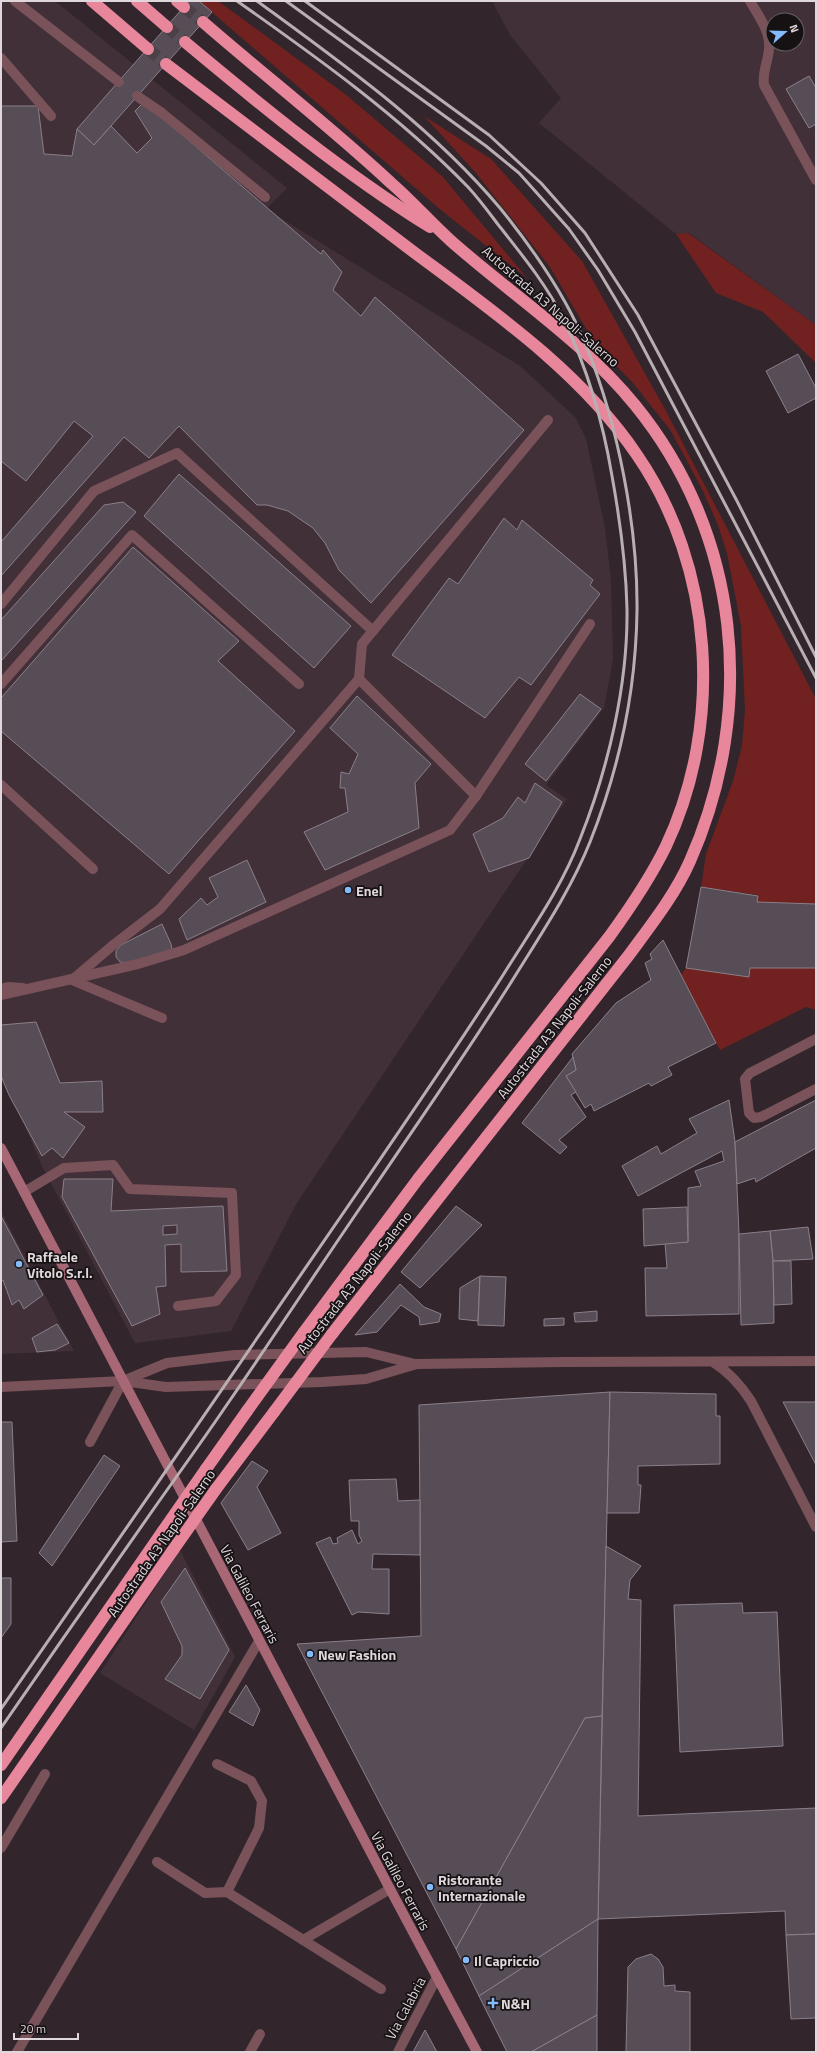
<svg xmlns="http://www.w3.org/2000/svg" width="817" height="2053" font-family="'Titillium Web',sans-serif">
  <rect width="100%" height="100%" fill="#32262c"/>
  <g fill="#423039" fill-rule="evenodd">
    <path d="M 1,1 L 55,1 L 287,188 L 266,209 L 520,366 L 575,417 L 586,439 L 605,528 L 611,581 L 613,659 L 604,708 L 546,785 L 567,799 L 295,1206 L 231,1331 L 135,1343 L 42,1166 L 1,1070 Z"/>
    <path d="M 492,1 L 816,1 L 816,325 L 689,233 L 676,234 L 539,123 L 561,98 L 510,35 ZM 773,20 L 797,20 L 797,44 L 773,44 Z"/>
    <path d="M 1,1211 L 74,1351 L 1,1354 Z"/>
    <path d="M 180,1550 L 235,1657 L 194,1730 L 100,1673 Z"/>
  </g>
  <g fill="#712120">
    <path d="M 199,1 L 218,1 L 345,94 L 442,176 L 527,278 L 442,211 Z"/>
    <path d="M 424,116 L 491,159 L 582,261 L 666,411 L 816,699 L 816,904 L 757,902 L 758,895 L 701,887 L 706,854 L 733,781 L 742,746 L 745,710 L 741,626 L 727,553 L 718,525 L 703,491 L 671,431 L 633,383 L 595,344 L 550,267 L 476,173 Z"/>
    <path d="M 688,233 L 816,325 L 816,363 L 763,312 L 716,293 L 676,234 Z"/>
    <path d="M 686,968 L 749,977 L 750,968 L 816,968 L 816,1010 L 806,1007 L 720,1050 L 681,975 Z"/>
  </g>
  <g fill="#574d57" stroke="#8b7f8a" fill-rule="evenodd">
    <path d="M 189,1 L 199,1 L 212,12 L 94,145 L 77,129 Z"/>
    <path d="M 809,76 L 816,88 L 816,124 L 809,128 L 786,89 Z"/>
    <path d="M 144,102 L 321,254 L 323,250 L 342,272 L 333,290 L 361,316 L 375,297 L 524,430 L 371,603 L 339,570 L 325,543 L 313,528 L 288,511 L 267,505 L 257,505 L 179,426 L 149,458 L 124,437 L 1,576 L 1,542 L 93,436 L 74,421 L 26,481 L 1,461 L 1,106 L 38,106 L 44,154 L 72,156 L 77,129 L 94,145 L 111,126 L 137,153 L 152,138 L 135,111 Z"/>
    <path d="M 798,354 L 816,388 L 816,398 L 788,413 L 766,371 Z"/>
    <path d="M 179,474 L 351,626 L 314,668 L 144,516 Z"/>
    <path d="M 123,502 L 136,512 L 1,661 L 1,620 L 104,505 Z"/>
    <path d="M 504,518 L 517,530 L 522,520 L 593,580 L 590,585 L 600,594 L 531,685 L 519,677 L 485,718 L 392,655 L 449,578 L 458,584 Z"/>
    <path d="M 133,547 L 239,641 L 218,661 L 295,731 L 169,874 L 1,731 L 1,698 Z"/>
    <path d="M 580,694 L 601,709 L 546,781 L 525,764 Z"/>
    <path d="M 357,696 L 431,764 L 415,783 L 419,828 L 325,870 L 304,832 L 348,812 L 345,788 L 340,788 L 341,772 L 349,774 L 358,754 L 330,728 Z"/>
    <path d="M 535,783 L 562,802 L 529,858 L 489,872 L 473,834 L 503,818 L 518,797 L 525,803 Z"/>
    <path d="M 247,860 L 266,902 L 187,940 L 179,919 L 201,898 L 207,905 L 218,897 L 209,878 Z"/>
    <path d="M 701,887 L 758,896 L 757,902 L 816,904 L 816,968 L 750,968 L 749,977 L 686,968 Z"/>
    <path d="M 162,924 L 171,944 L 172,950 L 127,963 L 120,962 L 116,957 L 116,951 L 121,945 Z"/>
    <path d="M 663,940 L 716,1043 L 668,1067 L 672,1075 L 651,1086 L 649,1083 L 594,1111 L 591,1104 L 585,1108 L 566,1076 L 576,1070 L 572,1054 L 616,1003 L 651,980 L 645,963 L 652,959 L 650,954 Z"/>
    <path d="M 36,1022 L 60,1083 L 102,1081 L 103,1112 L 64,1112 L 85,1127 L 63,1158 L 52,1148 L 42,1156 L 9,1095 L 1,1076 L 1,1025 Z"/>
    <path d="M 573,1057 L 576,1070 L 566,1076 L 576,1092 L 571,1095 L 586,1117 L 559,1140 L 567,1147 L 560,1154 L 522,1123 Z"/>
    <path d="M 729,1100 L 735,1142 L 739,1234 L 739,1314 L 646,1316 L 645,1268 L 667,1268 L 665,1243 L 688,1242 L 688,1188 L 701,1186 L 695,1171 L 724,1161 L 722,1151 L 638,1196 L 622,1166 L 657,1146 L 661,1154 L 697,1133 L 689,1119 Z"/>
    <path d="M 816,1100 L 816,1148 L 756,1182 L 755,1178 L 737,1184 L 735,1142 Z"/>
    <path d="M 64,1179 L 113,1179 L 111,1211 L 223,1206 L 227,1271 L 181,1272 L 181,1244 L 165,1245 L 166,1286 L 156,1287 L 160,1314 L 132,1326 L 62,1197 ZM 177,1225 L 177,1234 L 163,1235 L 163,1226 Z"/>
    <path d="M 456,1206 L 482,1225 L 420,1288 L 401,1272 Z"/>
    <path d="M 687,1207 L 688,1242 L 644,1246 L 643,1209 Z"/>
    <path d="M 1,1216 L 43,1295 L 24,1309 L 19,1300 L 12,1305 L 3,1280 L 1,1281 Z"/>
    <path d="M 808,1227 L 813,1259 L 773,1261 L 770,1231 Z"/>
    <path d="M 770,1231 L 773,1261 L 774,1323 L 741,1325 L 739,1234 Z"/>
    <path d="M 773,1261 L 791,1261 L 792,1304 L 774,1305 Z"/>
    <path d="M 480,1276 L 478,1321 L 459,1319 L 460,1288 Z"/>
    <path d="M 480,1276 L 506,1277 L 504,1326 L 478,1325 Z"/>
    <path d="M 400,1284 L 424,1307 L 441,1314 L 439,1322 L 420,1325 L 419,1317 L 401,1305 L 377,1332 L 355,1335 Z"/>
    <path d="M 597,1311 L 597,1321 L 575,1322 L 574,1313 Z"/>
    <path d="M 564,1318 L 564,1325 L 544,1326 L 544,1319 Z"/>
    <path d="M 57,1324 L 69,1343 L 55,1350 L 37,1352 L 32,1338 Z"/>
    <path d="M 610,1392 L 602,1716 L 585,1718 L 456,1949 L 297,1644 L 421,1636 L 419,1405 Z"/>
    <path d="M 610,1392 L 716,1394 L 716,1416 L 720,1416 L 720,1464 L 638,1466 L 638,1485 L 641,1485 L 639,1513 L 607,1513 Z"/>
    <path d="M 783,1402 L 816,1402 L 816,1465 Z"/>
    <path d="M 1,1422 L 12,1422 L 17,1541 L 1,1542 Z"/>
    <path d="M 104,1455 L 120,1466 L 52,1566 L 39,1553 Z"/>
    <path d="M 252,1461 L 268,1471 L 257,1487 L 281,1533 L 248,1550 L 221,1503 Z"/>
    <path d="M 396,1479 L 398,1501 L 420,1500 L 420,1555 L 373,1554 L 372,1569 L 389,1569 L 389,1614 L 358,1612 L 352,1615 L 316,1543 L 330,1537 L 333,1544 L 338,1543 L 337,1538 L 352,1530 L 358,1544 L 362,1541 L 359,1535 L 359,1521 L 351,1521 L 349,1480 Z"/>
    <path d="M 606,1546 L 641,1566 L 630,1580 L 628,1599 L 641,1600 L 638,1816 L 816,1808 L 816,1934 L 786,1935 L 785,1911 L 598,1919 Z"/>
    <path d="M 185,1568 L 229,1650 L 200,1699 L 165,1679 L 182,1655 L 182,1646 L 161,1602 Z"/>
    <path d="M 1,1578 L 11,1578 L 11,1624 L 1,1638 Z"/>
    <path d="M 742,1603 L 743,1613 L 777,1612 L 783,1746 L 680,1752 L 674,1605 Z"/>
    <path d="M 246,1685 L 260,1710 L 253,1726 L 229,1712 Z"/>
    <path d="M 602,1716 L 598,1919 L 479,1996 L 456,1949 L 585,1718 Z"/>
    <path d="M 598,1919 L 597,2015 L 531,2052 L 507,2052 L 479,1996 Z"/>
    <path d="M 816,1934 L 816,2018 L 791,2019 L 786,1935 Z"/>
    <path d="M 651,1954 L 658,1959 L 663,1967 L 664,1986 L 675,1985 L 675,1991 L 690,1992 L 690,2052 L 626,2052 L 628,1967 L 636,1959 Z"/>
    <path d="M 597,2015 L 597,2052 L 531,2052 Z"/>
    <path d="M 425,2030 L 437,2052 L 413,2052 Z"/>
  </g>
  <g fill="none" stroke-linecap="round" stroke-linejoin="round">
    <g stroke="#4c4146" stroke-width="12" stroke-dasharray="12 6" stroke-linecap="butt">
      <path d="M 184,7 L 203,22"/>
      <path d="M 167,27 L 185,42"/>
      <path d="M 148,49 L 166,64"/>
    </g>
    <g stroke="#7a525a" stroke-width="10">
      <path d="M 15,1 L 119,82"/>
      <path d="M 750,1 C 758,15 771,32 769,49 C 768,62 762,72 764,85 L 816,180"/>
      <path d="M 1,58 L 51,116"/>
      <path d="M 137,96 L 162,113 L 265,197"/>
      <path d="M 1,604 L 94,491 L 177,453 L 373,631"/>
      <path d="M 359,679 L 476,796"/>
      <path d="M 1,684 L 132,535 L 299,684"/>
      <path d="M 1,785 L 93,869"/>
      <path d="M 72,980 L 112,946 L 160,909 L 359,679 L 362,644 L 548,420"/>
      <path d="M 72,980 L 162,1018"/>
      <path d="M 1,989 L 8,987 L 23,988"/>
      <path d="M 1,995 L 138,964 L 184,950 L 450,830 L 476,796 L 590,624"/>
      <path d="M 24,1192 L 64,1168 L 113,1165 L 130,1189 L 232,1193 L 236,1275 L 216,1301 L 178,1306"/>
      <path d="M 90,1442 L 123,1381"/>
    </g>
    <g stroke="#7a525a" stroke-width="10">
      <path d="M 816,1039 L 750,1073 L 745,1079 L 749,1113 L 754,1118 L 761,1117 L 816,1089"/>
      <path d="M 713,1362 C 729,1372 740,1384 751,1401 L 816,1527"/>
      <path d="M 123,1381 L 166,1387 L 322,1382 L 366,1379 L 417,1364 L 564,1362 L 816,1361"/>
      <path d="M 1,1387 L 123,1381 L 167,1363 L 235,1355 L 366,1352 L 415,1364"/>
      <path d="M 217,1764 L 251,1781 L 262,1801 L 259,1828 L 227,1892"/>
      <path d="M 1,1848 L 45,1774"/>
      <path d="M 157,1862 L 205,1893 L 227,1892 L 381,1989"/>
      <path d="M 303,1940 L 390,1889"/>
      <path d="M 17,2052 L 259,1641"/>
      <path d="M 250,2052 L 260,2034"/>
      <path d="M 398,2052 L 437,1977"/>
    </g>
    <path stroke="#a76775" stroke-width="10" d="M 1,1148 L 390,1889 L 477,2052"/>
    <g stroke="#e8869c" stroke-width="12">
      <path d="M 92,1 L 148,49"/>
      <path d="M 137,1 L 167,27"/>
      <path d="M 177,1 L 184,7"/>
      <path d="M 203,22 C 265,76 331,127 391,183 C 412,201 430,222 451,241 C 512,295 583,341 635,405 C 741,535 757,710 690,861 C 675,895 651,925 629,955 L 332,1334"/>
      <path d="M 185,42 C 264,108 342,172 430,227"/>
      <path d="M 166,64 C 249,127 332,190 415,253 C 493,311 582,373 637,455 C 714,567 724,723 666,846 C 650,879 630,908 609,937 L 418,1179 L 304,1332"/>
      <path d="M 206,1469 L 247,1411"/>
      <path d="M 216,1489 L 274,1412"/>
      <path d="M 1,1765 L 163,1531"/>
      <path d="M 1,1798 L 173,1550"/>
    </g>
    <g stroke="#b8afb3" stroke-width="3">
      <path d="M 286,1 L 486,146 L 519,173 L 569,229 L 598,270 L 635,332 L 816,678"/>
      <path d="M 305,1 L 489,135 L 541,183 L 585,233 L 638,315 L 737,501 L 816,657"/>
      <path d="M 1,1709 C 124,1532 246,1355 368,1177 C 416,1106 465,1036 510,964 C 536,923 563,884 580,839 C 608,769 628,685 627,609 C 626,565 620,520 612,476 C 603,422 588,370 564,320 C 548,287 523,256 500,227 C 490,214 480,200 468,187 C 399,116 318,58 237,1"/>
      <path d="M 1,1728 C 52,1654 103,1581 155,1507 C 179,1473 203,1440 226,1406 C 275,1335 322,1263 371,1192 C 421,1118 473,1044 520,968 C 545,928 572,887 590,842 C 619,769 636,689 637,611 C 638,527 618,425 587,348 C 567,297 534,250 500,208 C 431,126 343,64 257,1"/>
    </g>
    <g stroke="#e8869c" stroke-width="12">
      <path d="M 247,1411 L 304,1332"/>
      <path d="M 274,1412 L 332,1334"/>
      <path d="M 163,1531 L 206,1469"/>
      <path d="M 173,1550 L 216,1489"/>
    </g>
  </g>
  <g fill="#84bcfb" stroke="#161113" stroke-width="1.5">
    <circle cx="348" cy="890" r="4"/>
    <circle cx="19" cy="1264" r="4"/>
    <circle cx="310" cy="1654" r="4"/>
    <circle cx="430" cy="1887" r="4"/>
    <circle cx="466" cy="1960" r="4"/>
    <path d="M491 1997h4v4h4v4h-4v4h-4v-4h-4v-4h4z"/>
  </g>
  <g text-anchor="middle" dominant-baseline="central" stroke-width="3.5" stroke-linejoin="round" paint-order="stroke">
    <g font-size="14" fill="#dfd7db" stroke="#161113">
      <text transform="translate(551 306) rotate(41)">Autostrada A3 Napoli-Salerno</text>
      <text transform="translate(554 1027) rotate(-52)">Autostrada A3 Napoli-Salerno</text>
      <text transform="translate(354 1282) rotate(-52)">Autostrada A3 Napoli-Salerno</text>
      <text transform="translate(161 1543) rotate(-55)">Autostrada A3 Napoli-Salerno</text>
      <text transform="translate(250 1594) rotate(62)">Via Galileo Ferraris</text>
      <text transform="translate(401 1881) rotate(62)">Via Galileo Ferraris</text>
      <text transform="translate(405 2008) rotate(-62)">Via Calabria</text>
    </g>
    <g font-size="14" font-weight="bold" fill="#dfd7db" stroke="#161113" text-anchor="start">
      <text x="356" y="890">Enel</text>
      <text x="27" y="1256">Raffaele<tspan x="27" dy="16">Vitolo S.r.l.</tspan></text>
      <text x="318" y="1654">New Fashion</text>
      <text x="438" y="1879">Ristorante<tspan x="438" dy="16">Internazionale</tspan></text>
      <text x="474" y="1960">Il Capriccio</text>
      <text x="501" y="2003">N&amp;H</text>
    </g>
  </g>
  <rect width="817" height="2053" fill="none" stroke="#dfd7db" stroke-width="4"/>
  <g transform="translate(785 32) rotate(70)"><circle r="19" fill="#161113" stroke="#666063"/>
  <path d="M0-3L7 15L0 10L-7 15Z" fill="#84bcfb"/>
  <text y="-6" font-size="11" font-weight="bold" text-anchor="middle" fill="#dfd7db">N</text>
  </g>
  <path d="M14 2033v6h64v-6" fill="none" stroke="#dfd7db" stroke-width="2"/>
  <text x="20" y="2033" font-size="12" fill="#dfd7db" stroke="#161113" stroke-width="3" paint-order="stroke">20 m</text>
</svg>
